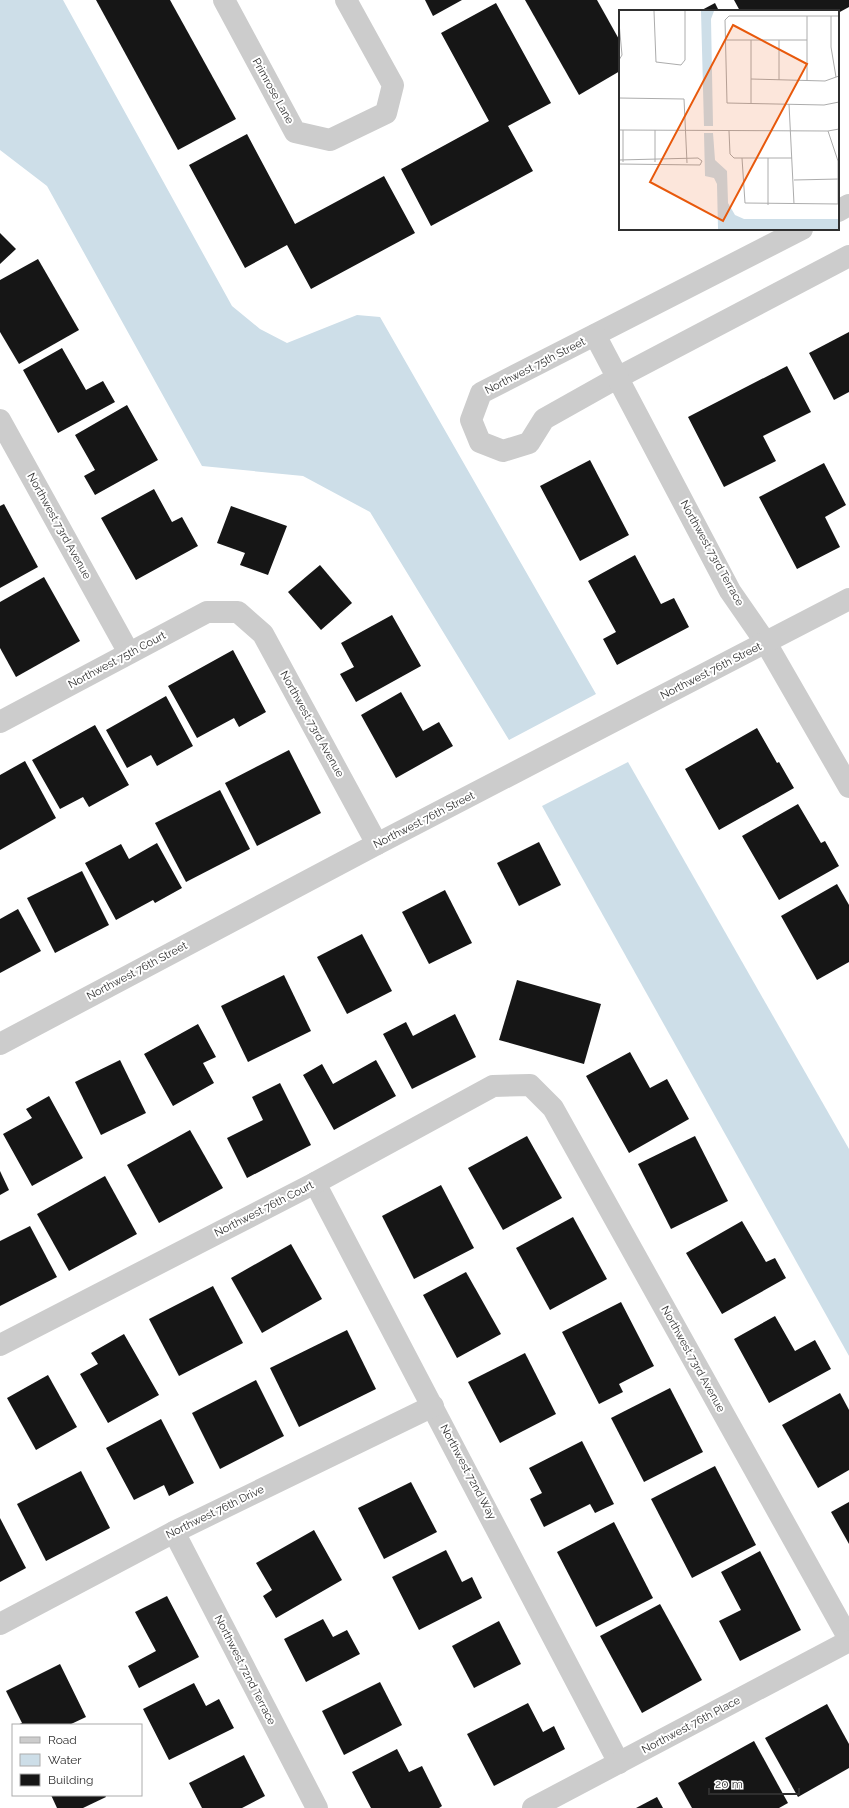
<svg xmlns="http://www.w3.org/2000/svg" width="849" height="1808" font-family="Raleway,sans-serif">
  <rect width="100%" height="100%" fill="#fff"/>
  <g fill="#cddee8">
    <path d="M 0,0 L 63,0 L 232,306 L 260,329 L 287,343 L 357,315 L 380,317 L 596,694 L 509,740 L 370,512 L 303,476 L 202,466 L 47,186 L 0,150 Z"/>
    <path d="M 628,762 L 849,1149 L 849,1356 L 542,806 Z"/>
  </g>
  <g fill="#161616">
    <path d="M 96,0 L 170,0 L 236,119 L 178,150 Z"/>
    <path d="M 425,0 L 462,0 L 433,16 Z"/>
    <path d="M 525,0 L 597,0 L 620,41 L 620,71 L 579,95 Z"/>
    <path d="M 734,0 L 849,0 L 849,7 L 838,13 L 838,11 L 740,11 Z"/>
    <path d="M 496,3 L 551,103 L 508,126 L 533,171 L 431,226 L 401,169 L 489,121 L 441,33 Z"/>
    <path d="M 715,3 L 719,11 L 700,11 Z"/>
    <path d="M 247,134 L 295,224 L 384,176 L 415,233 L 311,289 L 287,245 L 245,268 L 189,165 Z"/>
    <path d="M 0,233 L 16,249 L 0,264 Z"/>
    <path d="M 38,259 L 79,330 L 19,364 L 0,332 L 0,280 Z"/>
    <path d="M 849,332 L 849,392 L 834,400 L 809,353 Z"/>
    <path d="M 62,348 L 86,390 L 103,381 L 115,402 L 58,433 L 23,370 Z"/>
    <path d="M 787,366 L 811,412 L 763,436 L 776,461 L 724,487 L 688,417 Z"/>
    <path d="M 127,405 L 158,460 L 95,495 L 84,476 L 95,470 L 75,435 Z"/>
    <path d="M 590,460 L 629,535 L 580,561 L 540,486 Z"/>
    <path d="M 824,463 L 846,505 L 825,517 L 840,547 L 797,569 L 759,497 Z"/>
    <path d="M 154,489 L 172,522 L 182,517 L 198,546 L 136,580 L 101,518 Z"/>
    <path d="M 4,504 L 38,567 L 0,588 L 0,506 Z"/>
    <path d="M 231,506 L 287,526 L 268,575 L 240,565 L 245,553 L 217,543 Z"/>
    <path d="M 635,555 L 661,604 L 674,598 L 689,627 L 617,665 L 603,639 L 616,632 L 588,581 Z"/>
    <path d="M 320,565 L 352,603 L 321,630 L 288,592 Z"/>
    <path d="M 44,577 L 80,641 L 16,677 L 0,648 L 0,602 Z"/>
    <path d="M 392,615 L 421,666 L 356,702 L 340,674 L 354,667 L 341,643 Z"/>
    <path d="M 233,650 L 266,712 L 239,727 L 234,718 L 197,738 L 168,686 Z"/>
    <path d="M 401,692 L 423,731 L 439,722 L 453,746 L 396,778 L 361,715 Z"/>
    <path d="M 166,696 L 193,746 L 157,766 L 151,755 L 127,768 L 106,730 Z"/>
    <path d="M 95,725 L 129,785 L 89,807 L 83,797 L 60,809 L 32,760 Z"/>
    <path d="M 757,728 L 777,763 L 779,762 L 794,788 L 719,830 L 685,769 Z"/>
    <path d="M 289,750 L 321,813 L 257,846 L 225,783 Z"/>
    <path d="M 25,761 L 56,818 L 0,850 L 0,775 Z"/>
    <path d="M 220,790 L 250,849 L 186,882 L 155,823 Z"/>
    <path d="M 798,804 L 821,843 L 825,841 L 839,866 L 779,900 L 742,836 Z"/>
    <path d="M 539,842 L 561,885 L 519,906 L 497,863 Z"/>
    <path d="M 157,843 L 182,888 L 155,903 L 153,900 L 116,920 L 85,863 L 121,844 L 129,859 Z"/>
    <path d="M 82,871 L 109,925 L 55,953 L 27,898 Z"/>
    <path d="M 837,884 L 849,905 L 849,962 L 817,980 L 781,916 Z"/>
    <path d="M 445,890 L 472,943 L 429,964 L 402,912 Z"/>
    <path d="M 18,909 L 41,951 L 0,973 L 0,919 Z"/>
    <path d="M 362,934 L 392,991 L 347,1014 L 317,957 Z"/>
    <path d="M 284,975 L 311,1031 L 248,1062 L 221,1006 Z"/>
    <path d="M 517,980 L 601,1004 L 584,1064 L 499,1040 Z"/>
    <path d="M 455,1014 L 476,1057 L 412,1089 L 383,1034 L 406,1022 L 413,1036 Z"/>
    <path d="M 198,1024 L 216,1057 L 203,1063 L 214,1083 L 173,1106 L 144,1054 Z"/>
    <path d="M 630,1052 L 650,1088 L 667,1079 L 689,1119 L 629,1153 L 586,1076 Z"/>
    <path d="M 120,1060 L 146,1113 L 101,1135 L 75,1082 Z"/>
    <path d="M 376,1060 L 396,1096 L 334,1130 L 303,1075 L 322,1064 L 333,1084 Z"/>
    <path d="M 280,1083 L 311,1145 L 247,1178 L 227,1138 L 263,1120 L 252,1097 Z"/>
    <path d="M 49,1096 L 83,1158 L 32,1186 L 3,1134 L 32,1118 L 26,1109 Z"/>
    <path d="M 190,1130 L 223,1188 L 159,1223 L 127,1165 Z"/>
    <path d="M 527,1136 L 562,1198 L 503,1230 L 468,1168 Z"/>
    <path d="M 695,1136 L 728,1201 L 671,1229 L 638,1164 Z"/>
    <path d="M 0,1171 L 9,1190 L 0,1195 Z"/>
    <path d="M 105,1176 L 137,1234 L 69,1271 L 37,1214 Z"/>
    <path d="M 441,1185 L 474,1248 L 414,1279 L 382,1216 Z"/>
    <path d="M 573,1217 L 607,1279 L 550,1310 L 516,1248 Z"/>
    <path d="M 742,1221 L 766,1262 L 775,1258 L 786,1278 L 722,1314 L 686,1253 Z"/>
    <path d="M 30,1226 L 57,1277 L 0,1306 L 0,1241 Z"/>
    <path d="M 291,1244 L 322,1299 L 262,1333 L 231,1278 Z"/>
    <path d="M 466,1272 L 501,1334 L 457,1358 L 423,1295 Z"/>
    <path d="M 213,1286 L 243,1343 L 179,1376 L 149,1319 Z"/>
    <path d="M 621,1302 L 654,1366 L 619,1384 L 623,1392 L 599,1404 L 562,1332 Z"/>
    <path d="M 775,1316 L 795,1351 L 815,1340 L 831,1369 L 769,1403 L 734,1339 Z"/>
    <path d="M 347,1330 L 376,1389 L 299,1427 L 270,1368 Z"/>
    <path d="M 124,1334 L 159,1395 L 108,1423 L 80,1374 L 98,1364 L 91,1353 Z"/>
    <path d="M 525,1353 L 556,1414 L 500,1443 L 468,1382 Z"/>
    <path d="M 48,1375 L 77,1427 L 36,1450 L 7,1398 Z"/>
    <path d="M 256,1380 L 284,1436 L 220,1469 L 192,1413 Z"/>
    <path d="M 670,1388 L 703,1452 L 644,1482 L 611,1418 Z"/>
    <path d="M 840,1393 L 849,1410 L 849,1470 L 818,1488 L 782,1425 Z"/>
    <path d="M 161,1419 L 194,1483 L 169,1496 L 164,1485 L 134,1500 L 106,1448 Z"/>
    <path d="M 582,1441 L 614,1504 L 595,1513 L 590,1504 L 544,1527 L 530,1499 L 542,1493 L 529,1468 Z"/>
    <path d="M 715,1466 L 756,1545 L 692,1578 L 651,1499 Z"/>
    <path d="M 81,1471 L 110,1528 L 46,1561 L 17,1504 Z"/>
    <path d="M 411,1482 L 437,1532 L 384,1559 L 358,1508 Z"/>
    <path d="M 849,1502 L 849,1544 L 831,1512 Z"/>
    <path d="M 0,1518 L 26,1568 L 0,1582 Z"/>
    <path d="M 614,1522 L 653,1598 L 596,1627 L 557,1552 Z"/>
    <path d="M 314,1530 L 342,1580 L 276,1618 L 263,1596 L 272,1590 L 256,1563 Z"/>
    <path d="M 446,1550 L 462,1582 L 472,1577 L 482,1598 L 419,1630 L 392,1577 Z"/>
    <path d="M 760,1551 L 801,1630 L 740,1661 L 719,1621 L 741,1610 L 721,1572 Z"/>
    <path d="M 167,1596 L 199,1657 L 139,1688 L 128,1666 L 156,1651 L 135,1612 Z"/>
    <path d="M 660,1604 L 702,1680 L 642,1713 L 600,1636 Z"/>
    <path d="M 323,1619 L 333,1637 L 347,1630 L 360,1654 L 306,1682 L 284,1639 Z"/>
    <path d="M 499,1621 L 521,1664 L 474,1688 L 452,1646 Z"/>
    <path d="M 60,1664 L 86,1717 L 69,1725 L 17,1725 L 22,1723 L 6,1691 Z"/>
    <path d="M 380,1682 L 402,1725 L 344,1755 L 322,1711 Z"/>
    <path d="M 194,1683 L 206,1706 L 219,1699 L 234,1728 L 169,1760 L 143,1709 Z"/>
    <path d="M 528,1703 L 543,1732 L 554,1726 L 565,1749 L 494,1786 L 467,1734 Z"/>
    <path d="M 827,1704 L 849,1744 L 849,1768 L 798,1797 L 765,1738 Z"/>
    <path d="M 754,1741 L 788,1803 L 779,1808 L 692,1808 L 678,1783 Z"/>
    <path d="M 397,1749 L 409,1772 L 422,1766 L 442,1806 L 439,1808 L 371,1808 L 352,1772 Z"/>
    <path d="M 244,1755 L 265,1796 L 242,1808 L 202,1808 L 189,1783 Z"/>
    <path d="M 51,1795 L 105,1795 L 106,1797 L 83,1808 L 57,1808 Z"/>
    <path d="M 657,1797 L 663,1808 L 636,1808 Z"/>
  </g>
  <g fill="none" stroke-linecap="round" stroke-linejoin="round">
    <g stroke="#ccc" stroke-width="22">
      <path d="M 224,0 L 295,132 L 330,140 L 386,113 L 393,85 L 346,0"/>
      <path d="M 838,211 L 849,205"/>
      <path d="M 802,229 L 481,393 L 471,420 L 480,442 L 503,451 L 529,443 L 544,419 L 617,378 L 849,256"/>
      <path d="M 595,335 L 730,591 L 766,643 L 849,787"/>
      <path d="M 0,420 L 129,653"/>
      <path d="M 0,722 L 207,612 L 238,612 L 263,634 L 377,844"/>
      <path d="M 0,1044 L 377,844 L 849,599"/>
      <path d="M 315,1183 L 619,1763"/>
      <path d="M 0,1345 L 315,1183 L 493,1086 L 530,1085 L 553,1108 L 849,1639"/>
      <path d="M 174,1532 L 317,1808"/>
      <path d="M 0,1624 L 174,1532 L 433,1406"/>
      <path d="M 533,1808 L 849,1641"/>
    </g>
  </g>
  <g text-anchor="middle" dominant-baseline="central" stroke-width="4" stroke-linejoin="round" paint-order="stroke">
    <g font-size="11" fill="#2f2f2f" stroke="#fff">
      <text transform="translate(273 91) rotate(61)">Primrose Lane</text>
      <text transform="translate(535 366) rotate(-27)">Northwest 75th Street</text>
      <text transform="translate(59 526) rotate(61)">Northwest 73rd Avenue</text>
      <text transform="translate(712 553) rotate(61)">Northwest 73rd Terrace</text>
      <text transform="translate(117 660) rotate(-28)">Northwest 75th Court</text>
      <text transform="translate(711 671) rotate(-27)">Northwest 76th Street</text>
      <text transform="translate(312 724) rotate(61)">Northwest 73rd Avenue</text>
      <text transform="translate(424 820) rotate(-27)">Northwest 76th Street</text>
      <text transform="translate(137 971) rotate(-28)">Northwest 76th Street</text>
      <text transform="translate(264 1209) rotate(-27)">Northwest 76th Court</text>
      <text transform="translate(693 1359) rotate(61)">Northwest 73rd Avenue</text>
      <text transform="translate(468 1472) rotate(62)">Northwest 72nd Way</text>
      <text transform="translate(215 1512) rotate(-26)">Northwest 76th Drive</text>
      <text transform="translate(245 1670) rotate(63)">Northwest 72nd Terrace</text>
      <text transform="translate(691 1725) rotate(-28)">Northwest 76th Place</text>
    </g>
  </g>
  <g transform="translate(619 10)">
    <rect width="220" height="220" fill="#fff"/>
    <path d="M 82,1 L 95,1 L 92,9 L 94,116 L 85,116 ZM 85,123 L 94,123 L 96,150 L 108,161 L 109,193 L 116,205 L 125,209 L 220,209 L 220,219 L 99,219 L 98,174 L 95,168 L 86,166 Z" fill="#cddee8"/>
    <path fill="none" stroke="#acacac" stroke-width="1" d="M 35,1 L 37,52 L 62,55 L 66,50 L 66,1M 212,6 L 212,37 L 217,67M 220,6 L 110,6 L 106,10 L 108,93 L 205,95 L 220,92M 0,13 L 3,45 L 0,50M 106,30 L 188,30M 132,69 L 206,71 L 220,66M 160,70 L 160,30M 188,70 L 188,6M 0,88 L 65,89 L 68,153M 132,94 L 132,30M 170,94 L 175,194M 0,120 L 209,121 L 220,119M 110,121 L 111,144 L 115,148 L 173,148M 209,121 L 219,151 L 219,194M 123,148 L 126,193 L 220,194M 149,148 L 149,195M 0,150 L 79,148 L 83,151 L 81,155 L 0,154M 4,152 L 4,120M 36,152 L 36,120M 175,170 L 220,169"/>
    <path fill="#e8590c" fill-opacity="0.15" stroke="#e8590c" stroke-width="2" d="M 114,15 L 188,54 L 104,211 L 31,172 Z"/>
    <rect width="220" height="220" fill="none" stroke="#2f2f2f" stroke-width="2"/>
  </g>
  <rect x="12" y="1724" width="130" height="72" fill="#ffffff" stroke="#acacac"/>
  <rect x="20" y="1737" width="20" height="6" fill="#cccccc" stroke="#acacac"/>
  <text x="48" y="1744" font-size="12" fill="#2f2f2f">Road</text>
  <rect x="20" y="1754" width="20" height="12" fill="#cddee8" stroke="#acacac"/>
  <text x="48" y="1764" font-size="12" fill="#2f2f2f">Water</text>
  <rect x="20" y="1774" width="20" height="12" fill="#161616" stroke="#acacac"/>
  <text x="48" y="1784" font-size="12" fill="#2f2f2f">Building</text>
  <path d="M709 1788v6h90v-6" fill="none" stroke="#2f2f2f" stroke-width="2"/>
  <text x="715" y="1788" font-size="12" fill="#2f2f2f" stroke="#ffffff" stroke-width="3" paint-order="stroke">20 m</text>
</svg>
